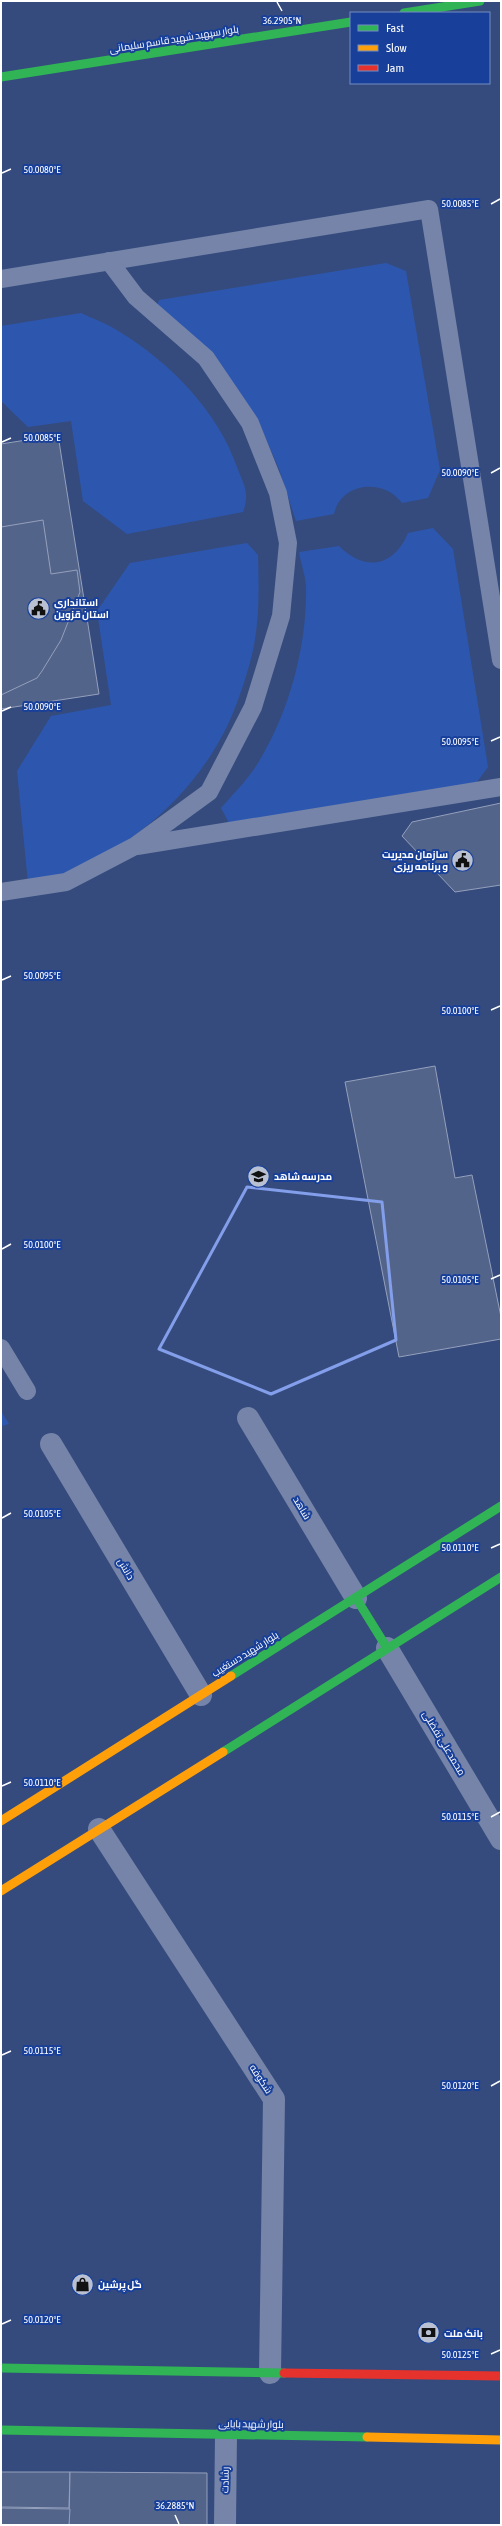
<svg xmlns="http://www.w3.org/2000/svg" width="502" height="2526" font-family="'Asap Condensed',Cairo,sans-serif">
  <rect width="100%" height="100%" fill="#354b7d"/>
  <g fill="#2d57af">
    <path d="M 386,263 L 406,271 L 440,470 L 428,498 L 402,503 C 384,478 341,482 334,514 L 296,521 L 279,469 L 257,418 L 156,310 L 159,300 Z"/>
    <path d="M 81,313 C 94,319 108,324 120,332 C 170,363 217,410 237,467 C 244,486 250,492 243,512 L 127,534 L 83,501 L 71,421 L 28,427 L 1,401 L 1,326 Z"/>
    <path d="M 433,528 L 453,549 L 488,767 L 474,786 L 229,823 L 221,808 C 235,792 251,776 261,758 C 290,709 307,645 306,588 C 306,577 301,564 299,552 L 339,546 C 365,572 394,567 408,533 Z"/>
    <path d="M 247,543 L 258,555 C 259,592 260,629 249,666 C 243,687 233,717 222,736 C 188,800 127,850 61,877 C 51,881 39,881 28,883 L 17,771 L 51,716 L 111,705 L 97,611 L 130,563 Z"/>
    <path d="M 1,1411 L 9,1424 L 1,1426 Z"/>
  </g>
  <g fill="#53648b" stroke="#94a0bc">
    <path d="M 58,435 L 99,694 L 1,709 L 1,444 Z"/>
    <path d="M 43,520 L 51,574 L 77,570 L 80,592 L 61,640 L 42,671 L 37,678 L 1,695 L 1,527 Z"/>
    <path d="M 501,803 L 501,885 L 455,892 L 402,836 L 412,822 Z"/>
    <path d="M 435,1066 L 455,1178 L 472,1175 L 501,1317 L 501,1339 L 399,1357 L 345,1082 Z"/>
    <path d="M 1,2472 L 70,2472 L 69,2508 L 1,2507 Z"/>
    <path d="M 70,2472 L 207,2473 L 207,2525 L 69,2525 Z"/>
    <path d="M 1,2508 L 70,2509 L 69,2525 L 1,2525 Z"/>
  </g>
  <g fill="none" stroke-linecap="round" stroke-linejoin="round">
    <g stroke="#7584a8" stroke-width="18">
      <path d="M 1,279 L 429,209 L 501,660"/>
      <path d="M 137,846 L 501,787"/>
      <path d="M 1,892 L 66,882 L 135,846 L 209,792 L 253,707 L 281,616 L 288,543 L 278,493 L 250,423 L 206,358 L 136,297 L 109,261"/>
      <path d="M 1,1348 L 27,1391"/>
    </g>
    <g stroke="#7584a8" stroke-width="22">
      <path d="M 248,1418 L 356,1598"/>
      <path d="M 51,1444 L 201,1695"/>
      <path d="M 387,1648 L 501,1839"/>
      <path d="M 99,1829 L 274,2099 L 270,2373"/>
      <path d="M 225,2525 L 226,2435"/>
    </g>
    <g stroke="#30b455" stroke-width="9">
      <path d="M 404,13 L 480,1"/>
      <path d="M 1,77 L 351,22"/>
      <path d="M 356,1598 L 387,1648"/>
      <path d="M 231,1676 L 501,1506"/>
      <path d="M 223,1752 L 501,1577"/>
      <path d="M 1,2368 L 284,2373"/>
      <path d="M 1,2430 L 367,2437"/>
    </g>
    <g stroke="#ff9f0a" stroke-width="9">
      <path d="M 1,1821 L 231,1676"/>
      <path d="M 1,1891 L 223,1752"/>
      <path d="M 367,2437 L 501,2440"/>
    </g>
    <path stroke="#e5322d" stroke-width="9" d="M 284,2373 L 501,2376"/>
  </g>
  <path fill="none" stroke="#839eea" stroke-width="3" stroke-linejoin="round" d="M 247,1187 L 382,1202 L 396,1340 L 271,1394 L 159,1349 Z"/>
  <path fill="none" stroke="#fff" stroke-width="1.5" d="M 277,2 L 282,11M 2,173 L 11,169M 491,204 L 500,199M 2,442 L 11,438M 491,473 L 500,468M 2,711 L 11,707M 491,741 L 500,737M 2,980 L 11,976M 491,1010 L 500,1006M 2,1249 L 11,1244M 491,1279 L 500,1275M 2,1518 L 11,1513M 491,1548 L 500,1544M 2,1786 L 11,1782M 491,1817 L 500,1812M 2,2055 L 11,2051M 491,2086 L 500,2081M 2,2324 L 11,2320M 491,2354 L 500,2350M 175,2515 L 179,2524"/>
  <defs>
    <symbol id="civic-disc" viewBox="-11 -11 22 22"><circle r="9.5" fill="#b8c0d2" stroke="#18409a"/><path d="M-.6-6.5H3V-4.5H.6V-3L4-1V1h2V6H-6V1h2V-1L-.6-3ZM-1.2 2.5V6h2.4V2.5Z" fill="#111"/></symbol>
    <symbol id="school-disc" viewBox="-11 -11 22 22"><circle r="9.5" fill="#b8c0d2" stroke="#18409a"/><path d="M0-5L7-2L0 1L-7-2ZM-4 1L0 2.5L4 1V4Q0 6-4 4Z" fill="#111"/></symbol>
    <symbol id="shop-disc" viewBox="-11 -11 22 22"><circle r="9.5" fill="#b8c0d2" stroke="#18409a"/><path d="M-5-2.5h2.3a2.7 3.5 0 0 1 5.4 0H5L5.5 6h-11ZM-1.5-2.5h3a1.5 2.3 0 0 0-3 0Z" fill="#111"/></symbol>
    <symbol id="bank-disc" viewBox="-11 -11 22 22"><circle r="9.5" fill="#b8c0d2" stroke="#18409a"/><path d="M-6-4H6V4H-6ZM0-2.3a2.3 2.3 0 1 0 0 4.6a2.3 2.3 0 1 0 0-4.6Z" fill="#111"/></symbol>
  </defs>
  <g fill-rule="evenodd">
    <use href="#civic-disc" x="26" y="596" width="25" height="25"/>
    <use href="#civic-disc" x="450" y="848" width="25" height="25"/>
    <use href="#school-disc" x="246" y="1164" width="25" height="25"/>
    <use href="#shop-disc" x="70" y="2272" width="25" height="25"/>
    <use href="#bank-disc" x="416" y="2320" width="25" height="25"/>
  </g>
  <g text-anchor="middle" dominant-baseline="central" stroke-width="4" stroke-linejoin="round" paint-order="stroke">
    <g font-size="10" fill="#fff" stroke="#18409a">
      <text transform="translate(174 39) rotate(-9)">بلوار سپهبد شهید قاسم سلیمانی</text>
      <text transform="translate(302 1508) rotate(59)">شاهد</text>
      <text transform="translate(126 1569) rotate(59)">دانش</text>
      <text transform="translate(245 1654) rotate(-32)">بلوار شهید دستغیب</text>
      <text transform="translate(444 1743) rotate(59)">محمدعلی تفضلی</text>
      <text transform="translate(261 2079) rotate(57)">شکوفه</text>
      <text transform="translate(251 2424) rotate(1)">بلوار شهید بابایی</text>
      <text transform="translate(225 2480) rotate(-89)">رشادت</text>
    </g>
    <g font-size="10" font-weight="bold" fill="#fff" stroke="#18409a" text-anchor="start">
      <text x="54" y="602">استانداری<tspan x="54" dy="12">استان قزوین</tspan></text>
      <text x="448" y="854" text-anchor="end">سازمان مدیریت<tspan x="448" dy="12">و برنامه ریزی</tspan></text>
      <text x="274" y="1176">مدرسه شاهد</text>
      <text x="98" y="2284">گل پرشین</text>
      <text x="444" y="2333">بانک ملت</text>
    </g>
  </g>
  <g font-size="10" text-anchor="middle" fill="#fff" stroke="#18409a" stroke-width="4" stroke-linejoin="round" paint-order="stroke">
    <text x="282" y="24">36.2905°N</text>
    <text x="42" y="173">50.0080°E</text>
    <text x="460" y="207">50.0085°E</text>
    <text x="42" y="441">50.0085°E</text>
    <text x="460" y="476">50.0090°E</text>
    <text x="42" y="710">50.0090°E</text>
    <text x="460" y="745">50.0095°E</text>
    <text x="42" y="979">50.0095°E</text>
    <text x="460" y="1014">50.0100°E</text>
    <text x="42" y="1248">50.0100°E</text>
    <text x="460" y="1283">50.0105°E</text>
    <text x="42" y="1517">50.0105°E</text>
    <text x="460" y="1551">50.0110°E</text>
    <text x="42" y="1786">50.0110°E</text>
    <text x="460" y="1820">50.0115°E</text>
    <text x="42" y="2054">50.0115°E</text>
    <text x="460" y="2089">50.0120°E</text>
    <text x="42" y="2323">50.0120°E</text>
    <text x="460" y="2358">50.0125°E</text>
    <text x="175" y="2509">36.2885°N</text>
  </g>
  <rect width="502" height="2526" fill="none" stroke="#ffffff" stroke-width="4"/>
  <rect x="350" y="12" width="140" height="72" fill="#18409a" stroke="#748cc2"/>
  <rect x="358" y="25" width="20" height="6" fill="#30b455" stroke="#748cc2"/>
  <text x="386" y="32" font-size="12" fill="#ffffff">Fast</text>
  <rect x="358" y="45" width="20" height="6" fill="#ff9f0a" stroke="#748cc2"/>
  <text x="386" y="52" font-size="12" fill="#ffffff">Slow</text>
  <rect x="358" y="65" width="20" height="6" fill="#e5322d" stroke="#748cc2"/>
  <text x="386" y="72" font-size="12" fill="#ffffff">Jam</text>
</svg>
